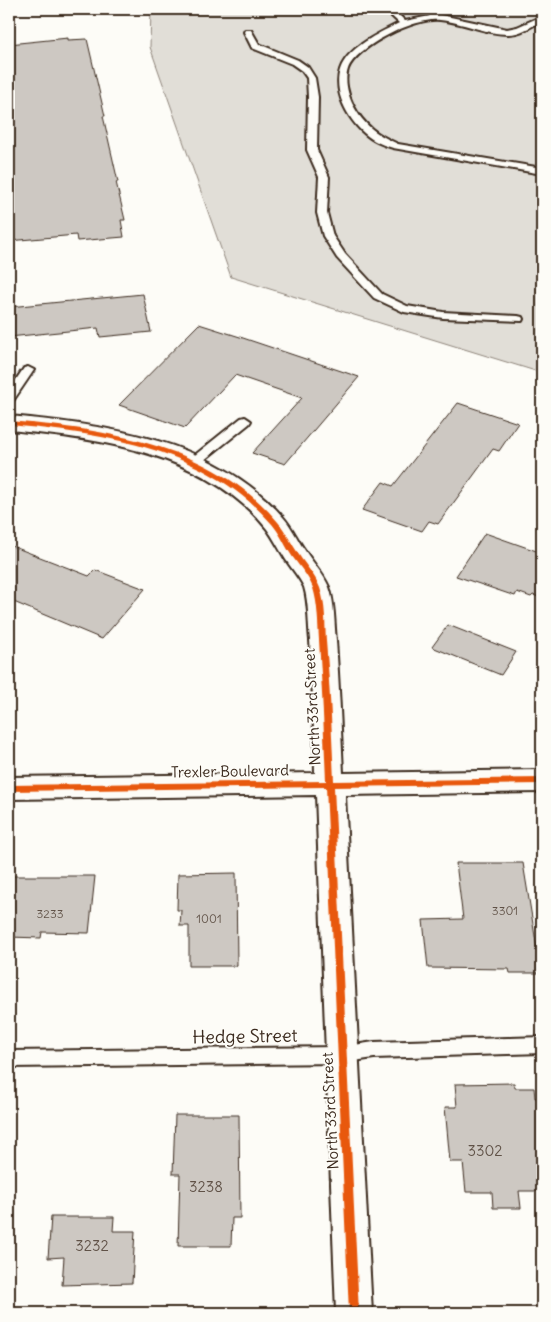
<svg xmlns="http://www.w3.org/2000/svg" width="551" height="1322" font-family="Delius,sans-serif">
  <rect width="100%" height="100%" fill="#fdfcf7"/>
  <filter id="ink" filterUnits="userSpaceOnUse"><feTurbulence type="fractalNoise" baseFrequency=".02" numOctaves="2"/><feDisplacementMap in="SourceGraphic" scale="10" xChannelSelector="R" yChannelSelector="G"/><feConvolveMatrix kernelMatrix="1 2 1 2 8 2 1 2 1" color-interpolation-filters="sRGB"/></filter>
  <g filter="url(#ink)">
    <path fill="#e1ded7" stroke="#8e847a" d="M 151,9 L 542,9 L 542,373 L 231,277 L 150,47 Z"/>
    <g fill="#cdc8c2" stroke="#3b2a1e">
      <path d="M 68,38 L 68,40 L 87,39 L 105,116 L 103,116 L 118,182 L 116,182 L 125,220 L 121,220 L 124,237 L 77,241 L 76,235 L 9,241 L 9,44 Z"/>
      <path d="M 143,294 L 151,332 L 100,337 L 98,328 L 9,337 L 9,307 Z"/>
      <path d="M 199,324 L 240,337 L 359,377 L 285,464 L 252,453 L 302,398 L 235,375 L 185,428 L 119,405 Z"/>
      <path d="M 458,403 L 518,423 L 499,451 L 493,449 L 438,524 L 429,521 L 422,531 L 362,510 L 383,482 L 393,486 Z"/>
      <path d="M 485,533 L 542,553 L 542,598 L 533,595 L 531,597 L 517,592 L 515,596 L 456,576 Z"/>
      <path d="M 9,545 L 89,576 L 95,570 L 145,589 L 102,639 L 9,600 Z"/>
      <path d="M 448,625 L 516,652 L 501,675 L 432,647 Z"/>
      <path d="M 456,863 L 523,863 L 541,973 L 510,973 L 509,969 L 428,968 L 423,920 L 463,919 Z"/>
      <path d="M 236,873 L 237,966 L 189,966 L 189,926 L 180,926 L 181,910 L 177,910 L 178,874 Z"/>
      <path d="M 9,876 L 95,876 L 89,933 L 42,932 L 41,938 L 9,937 Z"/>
      <path d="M 514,1083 L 515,1088 L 534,1088 L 535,1098 L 542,1098 L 542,1191 L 519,1191 L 521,1208 L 493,1208 L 492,1192 L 466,1192 L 463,1162 L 450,1162 L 445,1107 L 457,1107 L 455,1084 Z"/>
      <path d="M 175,1115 L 239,1115 L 240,1218 L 232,1218 L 231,1246 L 178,1246 L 180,1174 L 173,1174 Z"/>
      <path d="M 51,1217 L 114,1217 L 113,1231 L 135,1231 L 132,1283 L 62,1285 L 64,1257 L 48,1258 Z"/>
    </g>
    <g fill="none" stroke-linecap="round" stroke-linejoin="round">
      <defs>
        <g id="service">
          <path d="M 384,9 L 393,9 L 405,21 L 430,16 L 419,9 L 429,9 L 441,15 L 507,29 L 517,27 L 542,16 L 542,21 C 532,26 519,35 507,34 C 487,34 461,22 440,20 C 416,17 357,46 348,69 C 344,80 348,95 353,105 C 364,126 378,135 398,144 L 542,168 L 542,174 L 393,148 C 387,146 380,144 375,141 C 350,127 326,86 345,60 C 356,44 381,32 399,23 Z"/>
          <path d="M 245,30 L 251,30 L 259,44 L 298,60 L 308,67 L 315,78 L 318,97 L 317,150 L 329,177 L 327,213 L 333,236 L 345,254 L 382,294 L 407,306 L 443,312 L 518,316 L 522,317 L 523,319 L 522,321 L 443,318 L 404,312 L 374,298 L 337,258 L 323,236 L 317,213 L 319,177 L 307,150 L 308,97 L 307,78 L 302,71 L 292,64 L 252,48 L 244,32 Z"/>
          <path d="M 28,367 L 34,370 L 13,401 L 9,401 L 9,390 L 24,368 Z"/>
          <path d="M 245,417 L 251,421 L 249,424 L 198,465 L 190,465 L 188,462 L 190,459 L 241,418 Z"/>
          <path d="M 542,1037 L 542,1053 L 374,1058 L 341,1063 L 9,1067 L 9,1051 L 341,1047 L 374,1042 Z"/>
        </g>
        <path id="minor" d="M 9,416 C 106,425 215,439 283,517 C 292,527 297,539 304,549 C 312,562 323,573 329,587 C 335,603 334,623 336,640 C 339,684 341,728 343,773 L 542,770 L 542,792 L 345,795 L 372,1313 L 336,1313 L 316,795 L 9,799 L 9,777 L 315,773 C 314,729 313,684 310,640 C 308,623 309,603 304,587 C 299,576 289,566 283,555 C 278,547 273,537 267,529 C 205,452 101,439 9,430 Z"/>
      </defs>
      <use href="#service" stroke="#3b2a1e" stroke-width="4"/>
      <use href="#minor" stroke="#3b2a1e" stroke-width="4"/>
      <use href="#service" fill="#fdfcf7" fill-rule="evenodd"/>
      <use href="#minor" fill="#fdfcf7" fill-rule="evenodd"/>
      <defs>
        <path id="cycleway" d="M 9,421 C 104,429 212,444 278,522 C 285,530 290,541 296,550 C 303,563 315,574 320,588 C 326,605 325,624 326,641 C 330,687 332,734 334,781 L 542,778 L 542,784 L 334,787 L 359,1313 L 349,1313 L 326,787 L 9,791 L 9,785 L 326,781 C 324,734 322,687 319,640 C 318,623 318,604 313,588 C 308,575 297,564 290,553 C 284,543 279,532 272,524 C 204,447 105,434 9,425 Z"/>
      </defs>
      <use href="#cycleway" stroke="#fdfcf7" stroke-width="3"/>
      <use href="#cycleway" fill="#e8590c" fill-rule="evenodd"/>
    </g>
  </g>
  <g text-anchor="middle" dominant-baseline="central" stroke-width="4" stroke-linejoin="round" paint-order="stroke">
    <g font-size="12" fill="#605247">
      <text x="505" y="910">3301</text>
      <text x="50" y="913">3233</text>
      <text x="209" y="918">1001</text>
    </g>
    <g font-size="15" fill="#3b2a1e" stroke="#fdfcf7">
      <text transform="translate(312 707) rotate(-93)">North 33rd Street</text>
      <text transform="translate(230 771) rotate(-1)">Trexler Boulevard</text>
      <text transform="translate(330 1111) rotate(-93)">North 33rd Street</text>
    </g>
    <g font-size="15" fill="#605247">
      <text x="485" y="1150">3302</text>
      <text x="206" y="1186">3238</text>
      <text x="92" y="1245">3232</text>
    </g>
    <g font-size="18" fill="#3b2a1e" stroke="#fdfcf7">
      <text transform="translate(245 1036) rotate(-1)">Hedge Street</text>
    </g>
  </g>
  <rect width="551" height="1322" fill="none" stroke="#fdfcf7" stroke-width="30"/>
  <rect x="15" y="15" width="521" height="1292" fill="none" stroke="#3b2a1e" stroke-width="2" filter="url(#ink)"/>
</svg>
